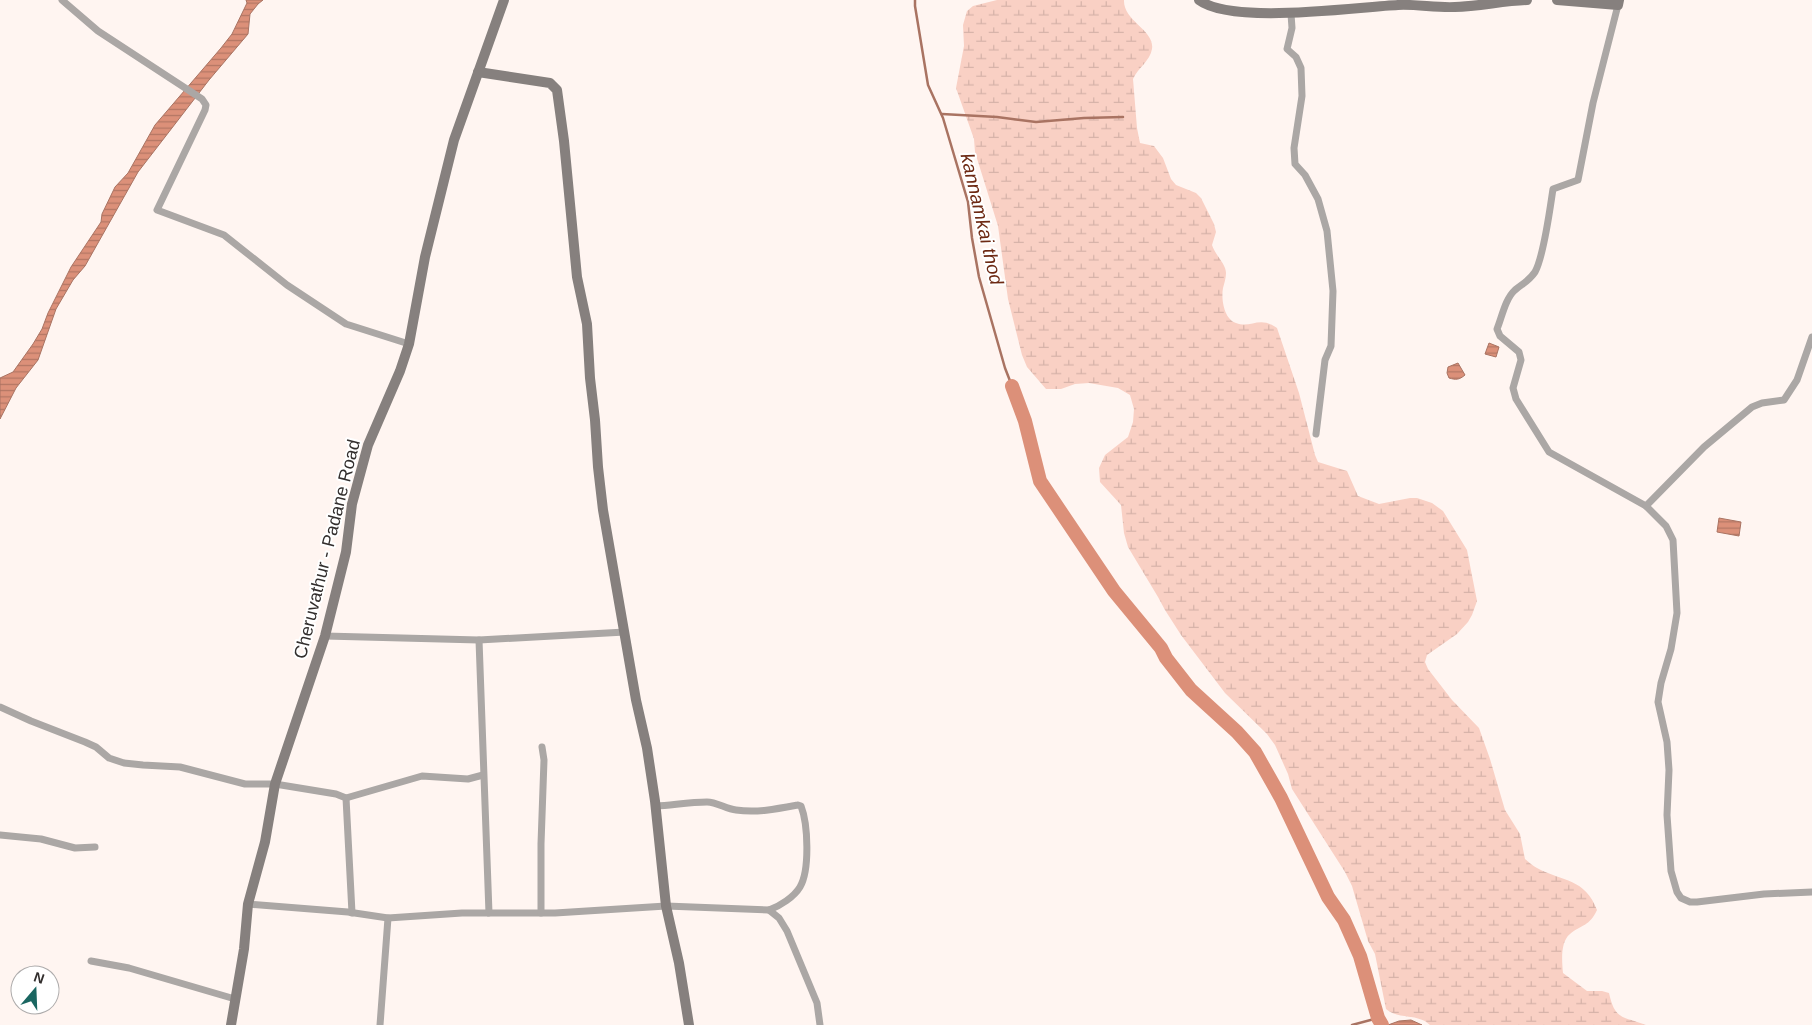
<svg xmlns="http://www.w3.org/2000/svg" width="1812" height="1025" font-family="Helvetica,sans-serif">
  <defs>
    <pattern id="wetland-marsh" width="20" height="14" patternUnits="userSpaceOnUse" patternTransform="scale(1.25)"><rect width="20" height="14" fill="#f9d0c4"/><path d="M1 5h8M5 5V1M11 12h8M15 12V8" fill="none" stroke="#d6b3a9"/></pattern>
    <pattern id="water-rules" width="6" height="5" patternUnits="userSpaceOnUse" patternTransform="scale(1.25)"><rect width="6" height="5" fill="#dc9079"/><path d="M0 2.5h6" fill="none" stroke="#b37664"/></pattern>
  </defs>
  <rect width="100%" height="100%" fill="#fff5f1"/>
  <path fill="url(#wetland-marsh)" d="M 997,0 L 1124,0 C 1123,21 1155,30 1152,49 C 1150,61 1138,68 1133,79 L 1137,128 L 1140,143 L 1154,146 L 1163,158 L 1171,179 L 1176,185 L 1196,193 L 1201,198 L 1214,224 L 1216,232 L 1212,245 C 1215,255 1226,264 1226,273 C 1226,278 1224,284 1223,288 C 1221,299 1224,319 1236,323 C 1251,329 1259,315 1277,328 L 1299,393 L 1315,455 L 1318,462 L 1347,471 L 1358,496 L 1379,504 L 1410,498 L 1417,498 L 1432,503 L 1443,511 L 1467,550 L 1477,601 L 1472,615 L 1468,622 L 1457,634 L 1427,655 L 1425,662 L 1428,669 L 1452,700 L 1479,728 L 1490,759 L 1505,810 L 1520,834 L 1525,859 C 1529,862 1533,866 1537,868 C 1563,882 1585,878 1597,910 C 1589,927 1582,924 1570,934 C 1560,942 1562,962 1563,973 L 1587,991 L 1602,991 L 1609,993 C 1615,1020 1622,1016 1646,1025 L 1430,1025 C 1418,1013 1399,1020 1386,1009 L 1375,954 L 1368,941 L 1352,886 L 1345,872 L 1292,789 L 1288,774 L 1275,745 L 1267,734 L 1225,693 L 1181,635 L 1165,610 L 1158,597 L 1128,547 L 1124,533 L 1121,505 L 1100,482 L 1099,468 L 1105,455 L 1128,437 L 1133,422 L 1134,409 L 1130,395 L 1118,388 L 1089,383 L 1075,384 L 1061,389 L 1046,389 L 1027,367 L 1022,355 L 1008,299 L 998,226 L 975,152 L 974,139 L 956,88 L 964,46 L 963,25 L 967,11 L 973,6 Z"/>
  <g fill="url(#water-rules)" stroke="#a97362">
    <path d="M 246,0 L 263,0 L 258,4 L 250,14 L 248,34 L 209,80 L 138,172 L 85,266 L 73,280 L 56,309 L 38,360 L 16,388 L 0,419 L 0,378 L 13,372 L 33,344 L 42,329 L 48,313 L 71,267 L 101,222 L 102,214 L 115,187 L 128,173 L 155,125 L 221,48 L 232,34 L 247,3 Z"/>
    <path d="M 1489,343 L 1499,347 L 1496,357 L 1485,354 Z"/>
    <path d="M 1458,363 L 1465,375 C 1459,380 1456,380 1449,378 L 1447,373 L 1448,367 Z"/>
    <path d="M 1719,518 L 1741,522 L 1739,536 L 1717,532 Z"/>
    <path d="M 1411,1020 L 1422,1025 L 1388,1025 L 1399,1021 Z"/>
  </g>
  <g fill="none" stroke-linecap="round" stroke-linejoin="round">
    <g stroke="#a97362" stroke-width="2.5">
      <path d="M 915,0 L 915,6 L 928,85 L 943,118 L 968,202 L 972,238 L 979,277 L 1005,368 L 1012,386"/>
      <path d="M 942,114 L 997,117 L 1036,122 L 1084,118 L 1123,117"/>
      <path d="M 1352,1025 L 1378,1018"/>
    </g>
    <path stroke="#dc9079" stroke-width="14" d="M 1012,386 L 1025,421 L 1040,481 L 1114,591 L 1161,648 L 1166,658 L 1191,690 L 1237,732 L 1255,752 L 1281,798 L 1328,897 L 1344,920 L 1360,956 L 1378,1018 L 1382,1025"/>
    <g stroke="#aba7a5" stroke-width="7">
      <path d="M 62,0 L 98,31 L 202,99 L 206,105 L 205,110 L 157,210 L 224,235 L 287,285 L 346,324 L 409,344"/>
      <path d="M 1618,5 L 1593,103 L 1578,180 L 1553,189 C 1550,208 1544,256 1535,272 C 1529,281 1522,284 1515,290 C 1505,299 1502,317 1497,329 L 1500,336 L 1519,352 L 1521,360 L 1513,388 L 1516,399 L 1549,452 L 1646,506 L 1666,526 L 1673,540 L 1677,613 L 1671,649 L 1661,683 L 1658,702 L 1667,742 L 1669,770 L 1667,815 L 1671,871 L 1677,892 L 1681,898 L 1690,902 L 1697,902 L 1764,894 L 1812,892"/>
      <path d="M 1291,14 L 1292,28 L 1287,49 L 1296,57 L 1301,68 L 1302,96 L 1294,148 L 1295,164 L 1305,175 L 1318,199 L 1327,231 L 1333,291 L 1331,346 L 1325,360 L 1316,434"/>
      <path d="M 1646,506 L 1704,447 L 1752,407 L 1762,403 L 1784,400 L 1797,380 L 1812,337"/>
      <path d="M 325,636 L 479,640 L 625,632"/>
      <path d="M 479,640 L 489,913"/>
      <path d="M 0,707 L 31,721 L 85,742 L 96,747 L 109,758 L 124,763 L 143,765 L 180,767 L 245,784 L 275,784 L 336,794 L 346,798 L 352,913"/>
      <path d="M 346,798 L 422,776 L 468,779 L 483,775"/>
      <path d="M 0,835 L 41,839 L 75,848 L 95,847"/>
      <path d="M 248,904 L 348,912 L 388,918 L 462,913 L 555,913 L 666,906 L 769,910 C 780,906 794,897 800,887 C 810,870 808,824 801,806 L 798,805 C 777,809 757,813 736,810 C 726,809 717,802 707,802 C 690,802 673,805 656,806"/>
      <path d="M 769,910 L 779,918 L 787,931 L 817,1003 L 820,1025"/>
      <path d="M 541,913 L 541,844 L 544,760 L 542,747"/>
      <path d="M 91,961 L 129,968 L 235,999"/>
      <path d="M 380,1025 L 388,918"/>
    </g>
    <g stroke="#86807e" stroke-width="10">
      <path d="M 1199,0 C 1232,25 1355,7 1398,5 C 1417,4 1436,8 1455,7 C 1480,6 1503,1 1527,0"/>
      <path d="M 1557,0 L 1618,5 L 1619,0"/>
      <path d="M 478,72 L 550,83 L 557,90 L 564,141 L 577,277 L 587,324 L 590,378 L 595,420 L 598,467 L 603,510 L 636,700 L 647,748 L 655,801 L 666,906 L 679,963 L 689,1025"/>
      <path d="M 231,1025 L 244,949 L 248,904 L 265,842 L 275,784 L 325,636 L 346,552 L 352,504 L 368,445 L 400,371 L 409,344 L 425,257 L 454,140 L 504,0"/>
    </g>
  </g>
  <g text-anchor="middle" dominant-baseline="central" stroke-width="4" stroke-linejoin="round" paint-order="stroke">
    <g font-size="18" fill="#322e2d" stroke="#fff">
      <text transform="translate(327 549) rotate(-76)">Cheruvathur - Padane Road</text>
    </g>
    <g font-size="19" font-style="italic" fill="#6d2913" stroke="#fff">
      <text transform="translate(982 219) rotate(77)">kannamkai thod</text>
    </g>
  </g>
  <g transform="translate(35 990) rotate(19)"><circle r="24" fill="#ffffff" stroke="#adabab"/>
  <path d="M0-4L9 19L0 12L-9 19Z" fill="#1a6661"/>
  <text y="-8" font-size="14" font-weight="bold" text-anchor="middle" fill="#322e2d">N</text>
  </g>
</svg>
